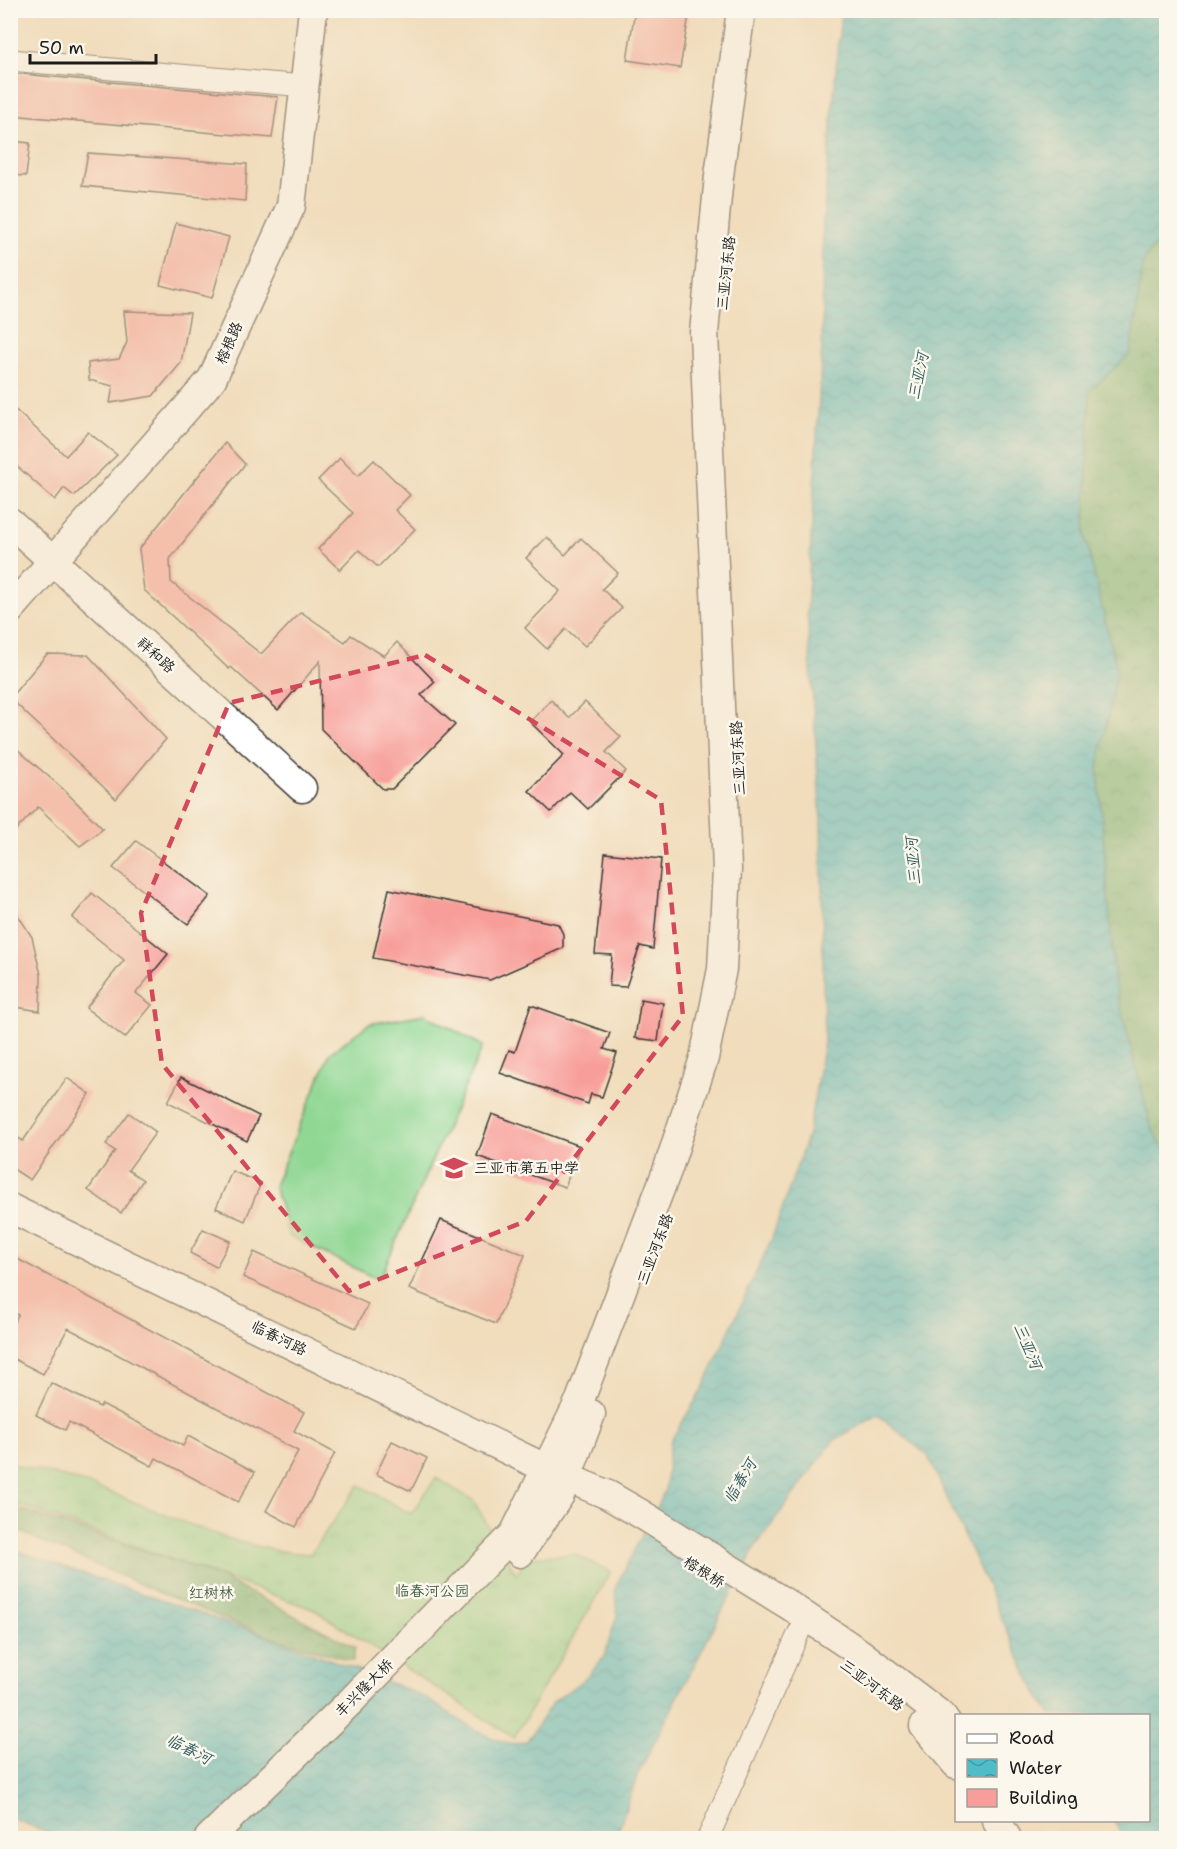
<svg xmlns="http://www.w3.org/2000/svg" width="1177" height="1849" font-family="'Shantell Sans','LXGW WenKai TC',sans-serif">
  <defs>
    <pattern id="grass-tufts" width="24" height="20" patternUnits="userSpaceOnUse" patternTransform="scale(1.5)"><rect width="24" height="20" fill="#8fd793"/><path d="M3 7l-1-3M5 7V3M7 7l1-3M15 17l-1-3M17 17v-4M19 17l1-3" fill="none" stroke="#7bb87e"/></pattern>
    <pattern id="forest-crowns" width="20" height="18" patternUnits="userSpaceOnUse" patternTransform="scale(1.5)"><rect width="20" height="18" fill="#73b87d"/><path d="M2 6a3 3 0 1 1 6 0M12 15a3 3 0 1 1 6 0" fill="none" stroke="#5e9566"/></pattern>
    <pattern id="water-waves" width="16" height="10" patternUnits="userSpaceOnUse" patternTransform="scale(1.5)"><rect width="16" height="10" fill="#4fbdc8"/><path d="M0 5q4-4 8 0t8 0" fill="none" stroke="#4199a2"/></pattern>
  </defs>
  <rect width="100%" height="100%" fill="#fbf7ec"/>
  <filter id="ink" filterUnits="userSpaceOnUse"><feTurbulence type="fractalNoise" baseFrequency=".0167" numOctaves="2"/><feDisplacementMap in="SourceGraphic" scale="12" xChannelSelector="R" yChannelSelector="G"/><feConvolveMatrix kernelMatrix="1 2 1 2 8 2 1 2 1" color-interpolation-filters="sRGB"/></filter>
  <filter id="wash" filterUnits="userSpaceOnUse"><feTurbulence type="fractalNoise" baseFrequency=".008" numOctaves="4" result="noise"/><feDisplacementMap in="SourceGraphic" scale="24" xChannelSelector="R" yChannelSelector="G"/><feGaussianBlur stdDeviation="1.35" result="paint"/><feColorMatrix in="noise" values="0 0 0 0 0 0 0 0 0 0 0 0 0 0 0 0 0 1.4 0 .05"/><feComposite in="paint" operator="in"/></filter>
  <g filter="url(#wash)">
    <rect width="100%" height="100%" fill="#f1ddbc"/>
    <path fill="url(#grass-tufts)" stroke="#567a58" stroke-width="1.5" d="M 11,1464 C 33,1470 56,1474 78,1481 C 156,1506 226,1550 310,1554 L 359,1485 L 411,1514 L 436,1478 L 473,1500 L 516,1574 L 528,1557 L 574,1554 L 611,1572 L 514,1738 L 315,1610 L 11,1502 Z"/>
    <g fill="url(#forest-crowns)" stroke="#486a4c" stroke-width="1.5">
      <path d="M 1166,233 L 1166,922 L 1161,926 L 1166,933 L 1166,1185 L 1103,982 L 1076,564 L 1082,390 L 1136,260 Z"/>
      <path d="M 11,1506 L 216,1575 L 355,1647 L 353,1661 L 268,1636 L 160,1593 L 11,1528 Z"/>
    </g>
    <path fill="#8fd793" stroke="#567a58" stroke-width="1.5" d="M 425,1014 L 483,1046 L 379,1280 L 289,1236 L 274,1186 L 330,1053 L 369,1024 Z"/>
    <path fill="url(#water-waves)" stroke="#366c72" stroke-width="1.5" d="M 841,11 L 1166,11 L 1166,234 L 1144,259 L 1130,354 L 1090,390 L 1085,536 L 1117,670 L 1098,768 L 1115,984 L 1150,1123 L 1166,1155 L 1166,1838 L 1125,1838 L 1114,1821 L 1148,1820 L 1148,1716 L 1051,1715 L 1030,1681 L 928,1456 L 878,1415 L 833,1441 L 756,1546 L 637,1776 L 616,1838 L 61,1838 L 11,1818 L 10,1548 C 146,1597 285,1638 417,1694 C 444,1706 499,1755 527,1741 L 552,1703 L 588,1676 L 604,1657 L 617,1615 L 615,1588 L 665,1490 L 670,1442 L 702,1390 L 772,1238 L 808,1134 L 824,1042 L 821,823 L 807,611 L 822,344 L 823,223 Z"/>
    <g id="blocks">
      <g fill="#f89e9a">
        <path d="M 635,10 L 661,10 L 689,15 L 680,68 L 627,60 Z"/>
        <path d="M 10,73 L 278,97 L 272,138 L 10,115 Z"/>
        <path d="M 10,141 L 30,143 L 26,176 L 10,175 Z"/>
        <path d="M 88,153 L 247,164 L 245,201 L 82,186 Z"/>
        <path d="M 176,223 L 229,237 L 212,298 L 160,285 Z"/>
        <path d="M 124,311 L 190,313 L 181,363 L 153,396 L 110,403 L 113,386 L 89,380 L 88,363 L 119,359 L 127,342 Z"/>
        <path d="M 10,405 L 66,456 L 88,432 L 117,455 L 74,496 L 64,488 L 55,500 L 10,460 Z"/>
        <path d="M 225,443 L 245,464 L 170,559 L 171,582 L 261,654 L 301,612 L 345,642 L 351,635 L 384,656 L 397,642 L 435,682 L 421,695 L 455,725 L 392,789 L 383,789 L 321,729 L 320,661 L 278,710 L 231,667 L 229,669 L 144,590 L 139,549 Z"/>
        <path d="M 340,458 L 358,476 L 374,460 L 410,495 L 395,510 L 415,529 L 378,567 L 359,550 L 340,570 L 318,549 L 353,513 L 318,480 Z"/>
        <path d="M 547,537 L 565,555 L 581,538 L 618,573 L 602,589 L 622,608 L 585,646 L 566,629 L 547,649 L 525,628 L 560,591 L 526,558 Z"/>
        <path d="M 47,654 L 88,655 L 166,739 L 116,799 L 10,698 Z"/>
        <path d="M 551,700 L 569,718 L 585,702 L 621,737 L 606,752 L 626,771 L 588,809 L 570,792 L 551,812 L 529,791 L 564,755 L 530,722 Z"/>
        <path d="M 10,743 L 63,789 L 103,829 L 80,846 L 38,807 L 10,836 Z"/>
        <path d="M 136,841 L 210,896 L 188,924 L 113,868 Z"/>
        <path d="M 605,853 L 661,859 L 653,949 L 640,946 L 626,987 L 609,986 L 612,955 L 595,954 Z"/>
        <path d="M 389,889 L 558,924 L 563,934 L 563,948 L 490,980 L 373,958 Z"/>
        <path d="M 92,893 L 168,954 L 136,993 L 152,1005 L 125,1038 L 86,1008 L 124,960 L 72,918 Z"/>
        <path d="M 10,903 L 32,937 L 41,975 L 40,1011 L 10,1006 Z"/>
        <path d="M 641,999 L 663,1003 L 658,1041 L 635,1038 Z"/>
        <path d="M 531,1005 L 610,1033 L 604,1049 L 617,1053 L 602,1097 L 591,1094 L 588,1104 L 500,1073 L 509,1050 L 515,1052 Z"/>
        <path d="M 181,1077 L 259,1116 L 247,1141 L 168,1102 Z"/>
        <path d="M 67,1078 L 90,1094 L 30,1180 L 10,1167 L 10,1133 L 23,1141 Z"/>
        <path d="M 129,1113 L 156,1132 L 128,1170 L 143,1180 L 121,1213 L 88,1190 L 115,1151 L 106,1144 Z"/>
        <path d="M 492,1114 L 580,1146 L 565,1187 L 477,1156 Z"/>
        <path d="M 232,1171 L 261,1183 L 245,1221 L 216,1208 Z"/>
        <path d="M 441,1220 L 525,1255 L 496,1324 L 409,1289 Z"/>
        <path d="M 203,1229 L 230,1241 L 216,1267 L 190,1253 Z"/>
        <path d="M 254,1252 L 368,1304 L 356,1328 L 243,1277 Z"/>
        <path d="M 10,1255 L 304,1412 L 294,1431 L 335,1453 L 296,1527 L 266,1511 L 298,1451 L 68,1328 L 43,1374 L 10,1357 L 10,1329 L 18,1315 L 10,1311 Z"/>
        <path d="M 51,1383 L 100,1407 L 102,1404 L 183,1446 L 188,1436 L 255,1472 L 238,1502 L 156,1458 L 152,1466 L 69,1422 L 65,1430 L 36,1415 Z"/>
        <path d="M 392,1441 L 427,1458 L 411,1491 L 376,1474 Z"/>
      </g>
    </g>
  </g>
  <g filter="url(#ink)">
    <use href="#blocks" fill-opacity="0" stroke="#3c3934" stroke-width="1.5"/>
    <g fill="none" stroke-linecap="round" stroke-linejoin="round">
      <defs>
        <g id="street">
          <path d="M 10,60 L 304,86"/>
          <path d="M 708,1838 L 799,1632"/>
        </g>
        <g id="secondary">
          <path d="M 10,522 L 302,788"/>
          <path d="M 10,610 L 212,379 L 291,206 L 313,10"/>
          <path d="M 10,1208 L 547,1469 L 608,1495 L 641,1514 L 787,1604 L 860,1653 L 942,1716 L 956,1736"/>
          <path d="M 520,1553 L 560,1495 L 591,1414"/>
          <path d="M 924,1726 L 956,1764"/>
          <path d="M 996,1820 L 1007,1838"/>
          <path d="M 209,1838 L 350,1702 L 514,1534 L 580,1400 L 668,1168 L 704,1058 L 722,969 L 727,869 L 704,333 L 719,176 L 741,10"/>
        </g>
      </defs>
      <use href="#street" stroke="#3c3934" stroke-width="23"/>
      <use href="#secondary" stroke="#3c3934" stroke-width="31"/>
      <use href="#street" stroke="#fff" stroke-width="21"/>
      <use href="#secondary" stroke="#fff" stroke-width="28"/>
    </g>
  </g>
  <path d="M0 0H1177V1849H0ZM 425,655 L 661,800 L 683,1016 L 526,1221 L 349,1291 L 162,1064 L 141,913 L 229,703 Z" fill="#f1ddbc" fill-opacity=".55" fill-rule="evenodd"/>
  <path fill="none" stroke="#d1495b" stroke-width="4.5" stroke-dasharray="12 8" stroke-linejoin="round" d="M 425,655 L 661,800 L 683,1016 L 526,1221 L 349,1291 L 162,1064 L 141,913 L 229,703 Z"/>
  <defs>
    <symbol id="school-bare" viewBox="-9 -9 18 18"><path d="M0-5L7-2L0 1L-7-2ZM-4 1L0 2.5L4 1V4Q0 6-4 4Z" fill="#d1495b" stroke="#fbf7ec" stroke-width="2.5" paint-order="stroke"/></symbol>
  </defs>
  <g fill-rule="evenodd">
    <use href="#school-bare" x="435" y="1149" width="38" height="38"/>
  </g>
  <g text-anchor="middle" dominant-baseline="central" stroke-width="5" stroke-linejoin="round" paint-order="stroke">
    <g font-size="15" fill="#1c1c1c" stroke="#fbf7ec">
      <text transform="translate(726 273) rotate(-84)">三亚河东路</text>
      <text transform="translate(229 343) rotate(-66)">榕根路</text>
      <text transform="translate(156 655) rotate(42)">祥和路</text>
      <text transform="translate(738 758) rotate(-93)">三亚河东路</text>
      <text transform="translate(655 1249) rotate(-69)">三亚河东路</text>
      <text transform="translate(279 1338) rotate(26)">临春河路</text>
      <text transform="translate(704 1572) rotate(32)">榕根桥</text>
      <text transform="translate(872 1685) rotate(37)">三亚河东路</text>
      <text transform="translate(364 1688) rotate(-45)">丰兴隆大桥</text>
    </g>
    <g font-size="15" fill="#1c1c1c" stroke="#fbf7ec" text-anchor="start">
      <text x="474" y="1168">三亚市第五中学</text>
    </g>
    <g font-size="15" fill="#445d46" stroke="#fbf7ec">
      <text x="432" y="1591">临春河公园</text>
      <text x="211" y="1593">红树林</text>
    </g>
    <g font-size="16" font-style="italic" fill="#305c61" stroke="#fbf7ec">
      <text transform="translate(918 376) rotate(-78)">三亚河</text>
      <text transform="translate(913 861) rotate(-95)">三亚河</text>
      <text transform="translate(1028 1346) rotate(67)">三亚河</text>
      <text transform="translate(740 1481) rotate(-59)">临春河</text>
      <text transform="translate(189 1749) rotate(27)">临春河</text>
    </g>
  </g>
  <rect width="1177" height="1849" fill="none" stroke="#fbf7ec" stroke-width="36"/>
  <rect x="955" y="1714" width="195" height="108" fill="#fbf7ec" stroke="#a29f99" stroke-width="1.5"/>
  <rect x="967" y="1734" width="30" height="9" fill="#ffffff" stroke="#a29f99" stroke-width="1.5"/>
  <text x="1009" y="1744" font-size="18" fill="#1c1c1c">Road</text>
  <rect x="967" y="1759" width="30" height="18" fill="url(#water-waves)" stroke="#a29f99" stroke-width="1.5"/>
  <text x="1009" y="1774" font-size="18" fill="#1c1c1c">Water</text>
  <rect x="967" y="1789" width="30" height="18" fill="#f89e9a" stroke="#a29f99" stroke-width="1.5"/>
  <text x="1009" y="1804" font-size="18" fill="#1c1c1c">Building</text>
  <path d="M30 54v9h126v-9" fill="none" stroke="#1c1c1c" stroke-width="3"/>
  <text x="39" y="54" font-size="18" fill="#1c1c1c" stroke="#fbf7ec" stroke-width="4.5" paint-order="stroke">50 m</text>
</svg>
